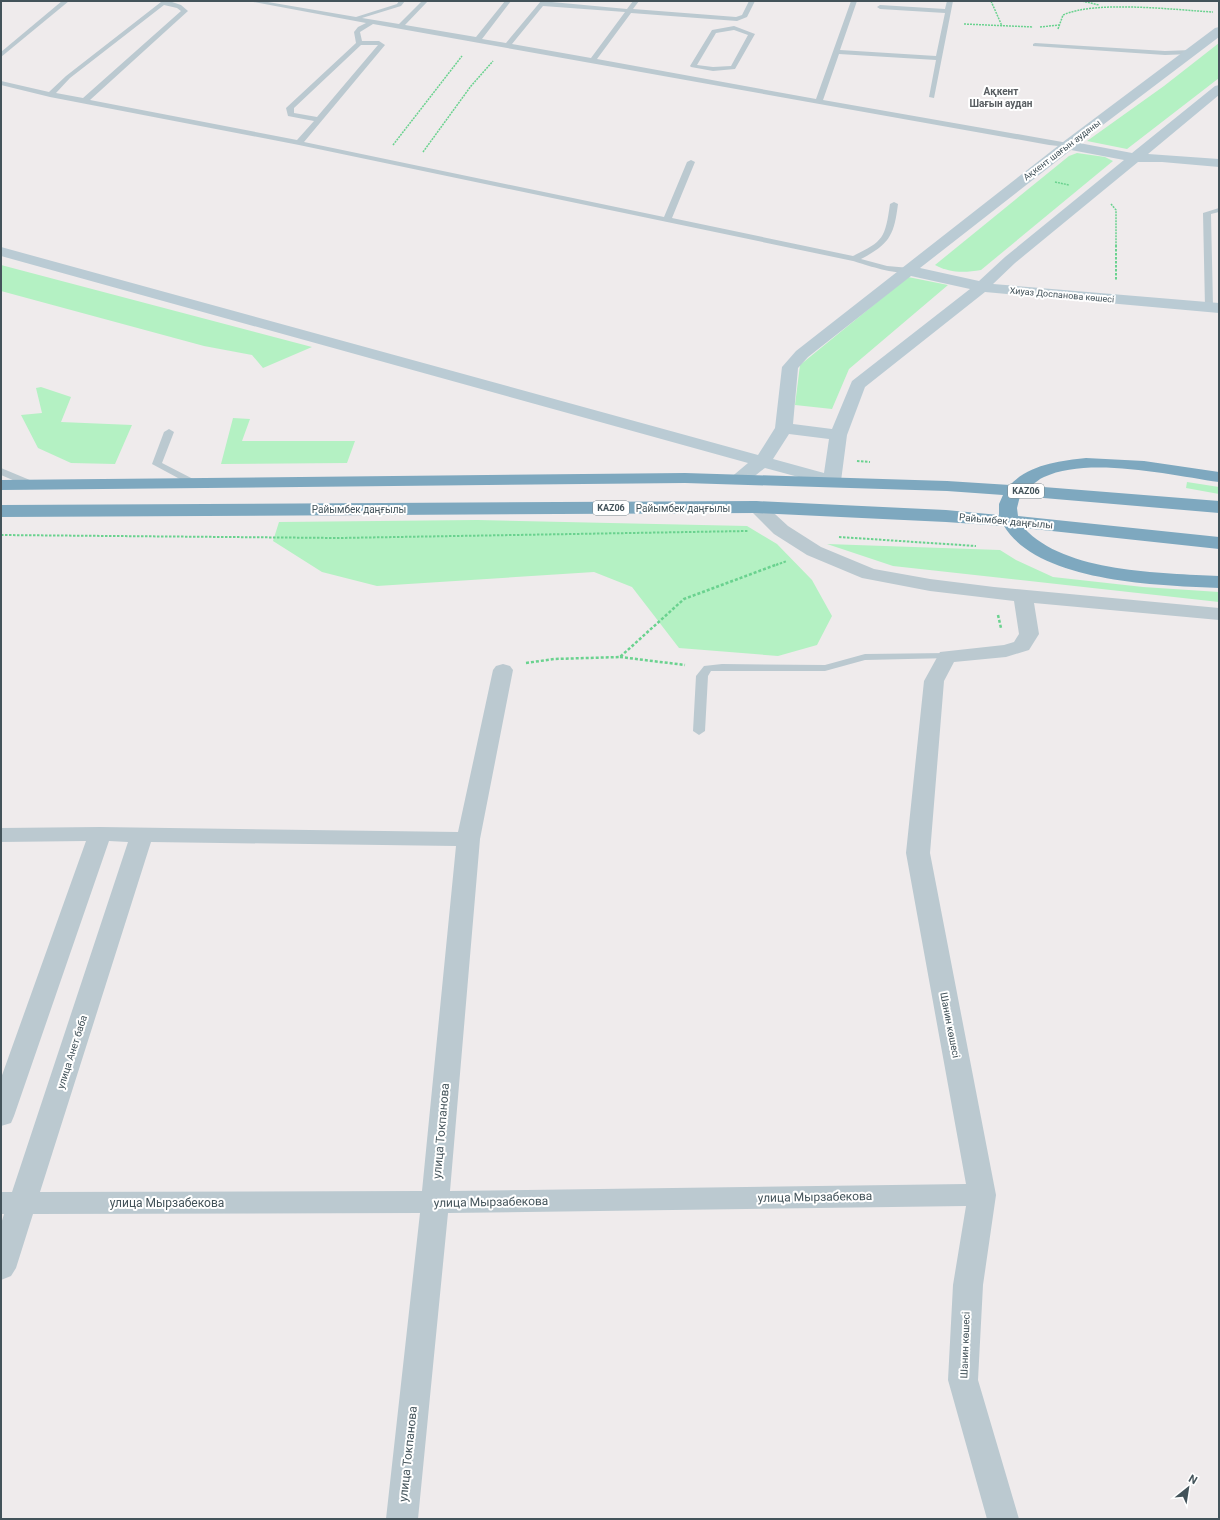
<svg xmlns="http://www.w3.org/2000/svg" width="1220" height="1520" font-family="Roboto,sans-serif">
  <rect width="100%" height="100%" fill="#efebec"/>
  <g fill="#b4f1c3">
    <path d="M 1219,43 L 1219,78 L 1127,149 L 1087,141 L 1164,86 Z"/>
    <path d="M 1077,153 L 1105,157 L 1113,161 L 981,270 C 964,273 950,273 935,265 L 1069,156 Z"/>
    <path d="M 1,265 L 312,347 L 263,368 L 252,355 L 204,346 L 1,291 Z"/>
    <path d="M 908,277 L 948,285 L 849,369 L 832,409 L 795,405 L 800,365 Z"/>
    <path d="M 41,387 L 71,397 L 61,422 L 132,425 L 115,464 L 71,463 L 38,448 L 21,415 L 42,413 L 36,388 Z"/>
    <path d="M 233,418 L 250,419 L 242,441 L 355,441 L 347,463 L 221,464 Z"/>
    <path d="M 1187,482 L 1219,487 L 1219,494 L 1186,488 Z"/>
    <path d="M 477,520 L 747,526 L 777,544 L 812,580 L 832,616 L 817,645 L 778,656 L 679,648 L 632,587 L 594,572 L 377,586 L 322,572 L 273,541 L 279,522 Z"/>
    <path d="M 827,544 L 1000,550 L 1016,560 L 1053,577 L 1143,587 L 1219,592 L 1219,602 L 893,566 Z"/>
  </g>
  <g fill="none" stroke-linecap="round" stroke-linejoin="round">
    <g stroke="#6ad28f" stroke-width="1.5" stroke-dasharray="2 1" stroke-linecap="butt">
      <path d="M 991,1 L 1002,26"/>
      <path d="M 1082,1 L 1099,5"/>
      <path d="M 964,24 L 1033,27"/>
      <path d="M 1040,27 L 1059,25"/>
      <path d="M 1058,29 L 1063,15 C 1096,0 1175,10 1213,12"/>
      <path d="M 393,145 L 462,56"/>
      <path d="M 423,152 L 471,86 L 493,61"/>
      <path d="M 1055,182 L 1069,185"/>
      <path d="M 1111,204 L 1116,210 L 1116,246"/>
    </g>
    <g stroke="#6ad28f" stroke-width="2" stroke-dasharray="2.5 1.5" stroke-linecap="butt">
      <path d="M 1116,245 L 1116,281"/>
      <path d="M 857,461 L 870,462"/>
      <path d="M 1,535 L 338,538 L 748,531"/>
      <path d="M 839,537 L 976,546"/>
      <path d="M 776,565 L 787,561"/>
    </g>
    <g stroke="#6ad28f" stroke-width="2.5" stroke-dasharray="3 2" stroke-linecap="butt">
      <path d="M 998,615 L 1001,628"/>
      <path d="M 620,657 L 685,665"/>
      <path d="M 526,663 L 554,659 L 620,657 L 684,599 L 778,564"/>
    </g>
    <g fill="#bbc9d0" fill-rule="evenodd">
      <path d="M 62,1 L 69,1 L 1,57 L 1,52 Z"/>
      <path d="M 169,1 L 181,5 L 188,11 L 90,100 L 297,140 L 314,121 L 288,116 L 286,108 L 356,43 L 354,32 L 358,27 L 366,23 L 248,1 L 262,1 L 356,17 L 397,4 L 399,1 L 405,1 L 401,6 L 362,18 L 399,24 L 422,1 L 428,1 L 405,25 L 476,37 L 505,1 L 511,1 L 482,39 L 506,43 L 541,1 L 627,9 L 633,1 L 639,1 L 633,9 L 736,17 L 742,15 L 749,1 L 755,1 L 747,17 L 737,21 L 631,13 L 597,59 L 816,99 L 851,1 L 857,1 L 840,50 L 936,56 L 945,13 L 880,9 L 877,7 L 880,5 L 945,9 L 947,1 L 953,1 L 934,98 L 929,97 L 936,60 L 839,54 L 823,100 L 1068,143 L 1072,145 L 1068,147 L 1049,145 L 373,24 L 360,32 L 362,41 L 379,41 L 385,45 L 304,142 L 664,217 L 687,162 L 691,160 L 695,162 L 672,218 L 853,256 C 884,241 885,238 890,204 L 894,202 L 898,204 C 894,235 890,244 861,259 L 887,266 L 910,268 L 911,270 C 902,278 864,264 853,261 L 299,145 L 50,97 L 1,85 L 1,81 L 49,92 L 66,76 L 161,2 ZM 164,5 L 177,8 L 181,11 L 83,98 L 56,93 L 70,78 ZM 543,6 L 625,12 L 591,58 L 512,44 ZM 361,45 L 378,45 L 317,117 L 294,113 L 294,108 Z"/>
      <path d="M 734,26 L 755,34 L 735,69 L 713,71 L 691,67 L 690,66 L 712,30 ZM 734,30 L 748,35 L 731,66 L 713,67 L 697,65 L 716,33 Z"/>
      <path d="M 1035,43 L 1165,51 L 1192,50 L 1195,52 L 1192,54 L 1165,55 L 1033,46 L 1033,44 Z"/>
      <path d="M 1219,208 L 1219,212 L 1211,214 L 1213,307 L 1209,310 L 1205,307 L 1203,213 Z"/>
      <path d="M 169,429 L 174,432 L 162,463 L 197,481 L 199,483 L 197,485 L 191,485 L 152,464 L 164,432 Z"/>
      <path d="M 1,468 L 37,483 L 38,485 L 33,488 L 29,487 L 1,475 Z"/>
      <path d="M 947,653 L 953,656 L 951,658 L 865,660 L 825,671 L 711,671 L 708,676 L 705,731 L 699,735 L 693,731 L 696,676 L 704,666 L 722,664 L 825,665 L 865,654 Z"/>
    </g>
    <path fill="#bbc9d0" fill-rule="evenodd" d="M 756,501 L 763,503 L 788,526 L 821,547 L 874,569 L 930,579 L 994,587 L 1219,608 L 1219,620 L 1034,603 L 1039,634 L 1029,650 L 1006,657 L 954,662 L 944,681 L 930,853 L 996,1195 L 983,1285 L 978,1380 L 1019,1519 L 987,1519 L 948,1380 L 953,1285 L 966,1206 L 448,1213 L 418,1519 L 386,1519 L 420,1213 L 33,1214 L 16,1268 L 11,1276 L 1,1280 L 1,1224 L 4,1214 L 1,1214 L 1,1192 L 12,1192 L 128,842 L 109,841 L 14,1116 L 11,1123 L 1,1126 L 1,1078 L 86,841 L 1,842 L 1,828 L 100,827 L 458,832 L 493,670 L 496,666 L 503,664 L 510,666 L 513,670 L 480,839 L 450,1191 L 966,1184 L 906,853 L 924,681 L 940,652 L 1004,645 L 1014,642 L 1019,634 L 1014,601 L 930,591 L 862,578 L 807,555 L 774,534 L 747,507 L 749,503 ZM 151,842 L 456,846 L 422,1191 L 40,1192 Z"/>
    <path fill="#bacbd4" fill-rule="evenodd" d="M 1219,27 L 1219,37 L 1079,143 L 1132,153 L 1215,86 L 1219,85 L 1219,95 L 1148,154 L 1219,159 L 1219,167 L 1162,162 L 1138,162 L 1015,263 L 993,284 L 1219,303 L 1219,313 L 985,292 L 865,387 L 847,435 L 841,481 L 838,485 L 832,486 L 765,468 C 754,476 745,486 732,483 L 729,479 L 748,463 L 1,256 L 1,247 L 758,455 L 775,428 L 782,367 L 796,351 L 1063,142 L 1215,28 ZM 1071,150 L 1124,160 L 1005,257 L 979,281 L 920,268 ZM 911,276 L 970,289 L 852,381 L 832,429 L 793,424 L 798,368 L 808,357 ZM 789,434 L 829,439 L 824,473 L 773,459 Z"/>
    <path fill="#7ea8bf" fill-rule="evenodd" d="M 1086,458 L 1144,461 L 1219,472 L 1219,482 C 1171,475 1088,456 1044,477 C 1039,479 1035,483 1031,486 L 1219,501 L 1219,513 L 1020,496 L 1017,508 L 1018,516 L 1219,537 L 1219,549 L 1024,528 C 1065,573 1162,573 1219,576 L 1219,588 C 1159,585 1039,583 1004,526 L 946,522 L 756,513 L 1,517 L 1,505 L 756,501 L 946,510 L 999,515 L 999,504 L 1003,495 L 947,491 L 685,483 L 1,490 L 1,480 L 685,473 L 947,481 L 1010,485 C 1030,464 1060,461 1086,458 Z"/>
  </g>
  <g text-anchor="middle" dominant-baseline="central" stroke-width="4" stroke-linejoin="round" paint-order="stroke">
    <g font-size="9" fill="#43535a" stroke="#fff">
      <text transform="translate(1062 150) rotate(-37)">Ақкент шағын ауданы</text>
      <text transform="translate(1062 295) rotate(5)">Хиуаз Доспанова көшесі</text>
    </g>
    <g fill="#fff" stroke="#7b878c" stroke-width="1">
      <rect x="1008" y="484" width="36" height="14" rx="3"/>
      <rect x="593" y="501" width="36" height="14" rx="3"/>
    </g>
    <g font-size="9" font-weight="bold" fill="#43535a">
      <text x="1026" y="491">KАZ06</text>
      <text x="611" y="508">KАZ06</text>
    </g>
    <g font-size="10" font-weight="bold" fill="#585d61" stroke="#fff">
      <text x="1001" y="91">Ақкент<tspan x="1001" dy="12">Шағын аудан</tspan></text>
    </g>
    <g font-size="10" fill="#43535a" stroke="#fff">
      <text x="683" y="508">Райымбек даңғылы</text>
      <text x="359" y="509">Райымбек даңғылы</text>
      <text transform="translate(1006 521) rotate(5)">Райымбек даңғылы</text>
      <text transform="translate(950 1025) rotate(79)">Шанин көшесі</text>
      <text transform="translate(72 1052) rotate(-72)">улица Анет баба</text>
      <text transform="translate(965 1345) rotate(-88)">Шанин көшесі</text>
    </g>
    <g font-size="12" fill="#43535a" stroke="#fff">
      <text transform="translate(441 1131) rotate(-85)">улица Токпанова</text>
      <text transform="translate(815 1197) rotate(-1)">улица Мырзабекова</text>
      <text transform="translate(491 1202) rotate(-1)">улица Мырзабекова</text>
      <text x="167" y="1203">улица Мырзабекова</text>
      <text transform="translate(408 1454) rotate(-84)">улица Токпанова</text>
    </g>
  </g>
  <rect width="1220" height="1520" fill="none" stroke="#43535a" stroke-width="4"/>
  <g transform="translate(1188 1488) rotate(30)" stroke="#ffffff" stroke-width="3" paint-order="stroke">
  <path d="M0-3L7 15L0 10L-7 15Z" fill="#43535a"/>
  <text y="-6" font-size="11" font-weight="bold" text-anchor="middle" fill="#43535a">N</text>
  </g>
</svg>
